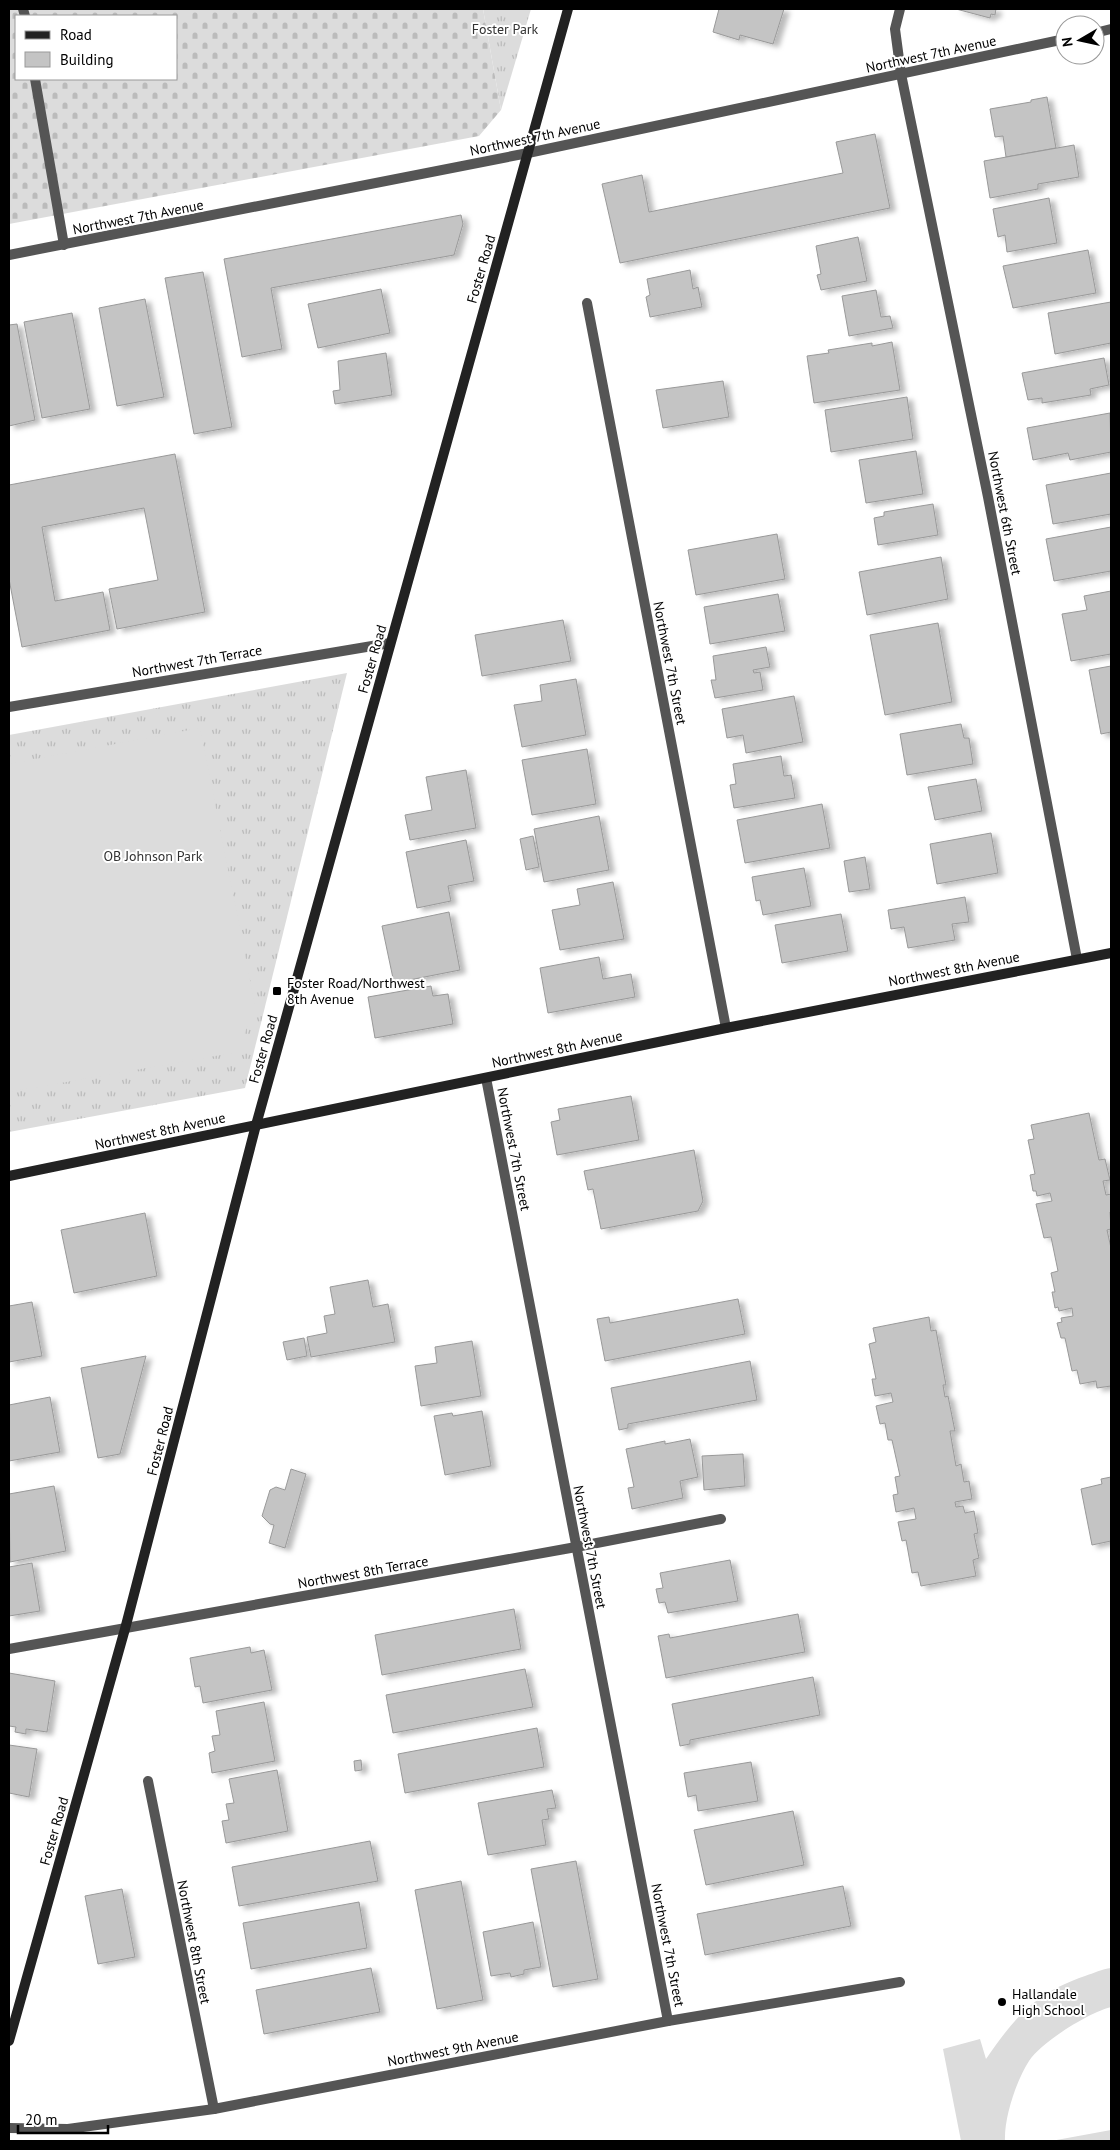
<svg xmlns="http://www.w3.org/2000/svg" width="1120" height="2150" font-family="'PT Sans',sans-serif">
  <defs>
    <pattern id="grass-tufts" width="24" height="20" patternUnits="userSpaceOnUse" patternTransform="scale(1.25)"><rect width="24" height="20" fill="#dcdcdc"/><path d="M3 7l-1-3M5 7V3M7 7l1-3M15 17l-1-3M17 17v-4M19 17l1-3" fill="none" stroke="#bbb"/></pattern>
    <pattern id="cemetery-stones" width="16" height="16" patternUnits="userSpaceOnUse" patternTransform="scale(1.25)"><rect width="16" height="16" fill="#dcdcdc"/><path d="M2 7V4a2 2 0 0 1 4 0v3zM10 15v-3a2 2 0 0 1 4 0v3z" fill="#bbb"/></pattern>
    <filter id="shadow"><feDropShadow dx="5.5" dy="3" stdDeviation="2.5" flood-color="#0004"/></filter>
  </defs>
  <rect width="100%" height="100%" fill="#fff"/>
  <g fill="url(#grass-tufts)">
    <path d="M 483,9 L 531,9 L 501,110 Z"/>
    <path d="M 347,673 L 245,1088 L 9,1132 L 9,735 Z"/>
  </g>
  <path fill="url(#cemetery-stones)" fill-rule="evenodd" d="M 9,9 L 483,9 L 501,110 L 479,136 L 9,224 ZM 16,16 L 176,16 L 176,79 L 16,79 Z"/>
  <g fill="#dcdcdc">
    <path d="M 200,728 L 255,1005 L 238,1052 L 9,1092 L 9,764 Z"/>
    <path d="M 1111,1968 L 1111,2007 C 1090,2012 1041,2042 1029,2061 C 1016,2081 1004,2118 1005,2141 L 961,2141 L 943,2049 L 980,2039 L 986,2059 C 1015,2017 1035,1993 1085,1976 C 1094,1973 1102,1969 1111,1968 Z"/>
    <path d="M 1111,2130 L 1111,2141 L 1051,2141 Z"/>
  </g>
  <g fill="#c4c4c4" stroke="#999" filter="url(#shadow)">
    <path d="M 719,9 L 784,9 L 773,44 L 740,35 L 739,40 L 713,32 Z"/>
    <path d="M 956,9 L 996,9 L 995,15 L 991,14 L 990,18 Z"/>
    <path d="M 1047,97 L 1056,148 L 1006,157 L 1003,136 L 995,137 L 990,109 L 1031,102 L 1031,100 Z"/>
    <path d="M 875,134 L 890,208 L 620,263 L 602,184 L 642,175 L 649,212 L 843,173 L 836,142 Z"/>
    <path d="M 1074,145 L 1079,177 L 1038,184 L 1038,189 L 990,198 L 984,161 Z"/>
    <path d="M 1049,198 L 1057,243 L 1007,252 L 1005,235 L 998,237 L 993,209 Z"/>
    <path d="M 461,215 L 463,224 L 454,255 L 271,288 L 282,349 L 242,357 L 224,259 Z"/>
    <path d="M 858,237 L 867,281 L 821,290 L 817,275 L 821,274 L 816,246 Z"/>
    <path d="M 1088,250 L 1096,293 L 1013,308 L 1003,266 Z"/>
    <path d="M 690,270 L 693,289 L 698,287 L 702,307 L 650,317 L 646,297 L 650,295 L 647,279 Z"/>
    <path d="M 203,272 L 232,427 L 194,434 L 165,278 Z"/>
    <path d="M 381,289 L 390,333 L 318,348 L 308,304 Z"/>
    <path d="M 876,290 L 881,317 L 890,316 L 893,328 L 849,336 L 842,296 Z"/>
    <path d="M 145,299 L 164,397 L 117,406 L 99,308 Z"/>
    <path d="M 1111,302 L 1111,343 L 1055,354 L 1048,313 Z"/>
    <path d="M 72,313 L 90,409 L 42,418 L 24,322 Z"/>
    <path d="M 17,324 L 35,420 L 9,426 L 9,325 Z"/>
    <path d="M 892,342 L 900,390 L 814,403 L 807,356 L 829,353 L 828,350 L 872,343 L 872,346 Z"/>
    <path d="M 386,353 L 392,395 L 335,404 L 333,391 L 340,390 L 338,361 Z"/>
    <path d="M 1104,358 L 1109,385 L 1090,389 L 1091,395 L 1042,403 L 1042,398 L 1028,400 L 1022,373 Z"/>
    <path d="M 723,381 L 729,417 L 663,428 L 656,390 Z"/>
    <path d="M 907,397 L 913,439 L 831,452 L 825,410 Z"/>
    <path d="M 1110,413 L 1111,452 L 1070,460 L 1068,453 L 1033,460 L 1027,428 Z"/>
    <path d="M 916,451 L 923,494 L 866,503 L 859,460 Z"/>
    <path d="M 175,454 L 205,612 L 117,629 L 109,589 L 158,580 L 144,508 L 42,527 L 55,601 L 103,592 L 110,630 L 22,647 L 9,579 L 9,485 Z"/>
    <path d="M 1111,473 L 1111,514 L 1053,524 L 1046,485 Z"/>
    <path d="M 933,504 L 938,535 L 878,545 L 874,518 L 884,516 L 884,512 Z"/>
    <path d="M 1111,527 L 1111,571 L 1054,581 L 1046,539 Z"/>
    <path d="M 777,534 L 785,579 L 696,595 L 688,550 Z"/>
    <path d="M 941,557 L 948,599 L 867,615 L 859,572 Z"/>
    <path d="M 1111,591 L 1111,654 L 1071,661 L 1062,614 L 1087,610 L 1084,596 Z"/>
    <path d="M 778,594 L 785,631 L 710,644 L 704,607 Z"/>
    <path d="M 563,620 L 571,661 L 482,676 L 475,635 Z"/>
    <path d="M 938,623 L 952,702 L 885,715 L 870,635 Z"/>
    <path d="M 766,647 L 770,667 L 753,670 L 754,673 L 760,672 L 763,690 L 715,698 L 711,680 L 716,680 L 713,656 Z"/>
    <path d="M 1111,666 L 1111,732 L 1101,734 L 1089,670 Z"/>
    <path d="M 576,679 L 586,735 L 522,747 L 514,705 L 542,701 L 540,685 Z"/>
    <path d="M 794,696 L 803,742 L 746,753 L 743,735 L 727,738 L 722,709 Z"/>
    <path d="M 961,724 L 964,738 L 969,738 L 973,764 L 907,775 L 900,734 Z"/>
    <path d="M 587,749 L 596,804 L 532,815 L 522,760 Z"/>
    <path d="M 781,756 L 784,776 L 791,775 L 795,798 L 734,808 L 730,785 L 736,784 L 733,764 Z"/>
    <path d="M 466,770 L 476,828 L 410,840 L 405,815 L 432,810 L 426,777 Z"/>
    <path d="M 976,779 L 982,811 L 935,820 L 928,787 Z"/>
    <path d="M 822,804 L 830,848 L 745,863 L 737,820 Z"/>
    <path d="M 599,816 L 609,870 L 544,882 L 534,829 Z"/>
    <path d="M 991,833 L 998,873 L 937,884 L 930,844 Z"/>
    <path d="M 533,836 L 539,867 L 526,870 L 520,839 Z"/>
    <path d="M 466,840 L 474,881 L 448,886 L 451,901 L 417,908 L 406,852 Z"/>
    <path d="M 865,857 L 870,889 L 849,892 L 844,861 Z"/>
    <path d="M 804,868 L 811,906 L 763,915 L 760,900 L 756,901 L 752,877 Z"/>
    <path d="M 613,882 L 624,939 L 560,950 L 552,910 L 580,905 L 577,889 Z"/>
    <path d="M 965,897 L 969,922 L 952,924 L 955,940 L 908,948 L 904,927 L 891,929 L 888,910 Z"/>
    <path d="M 449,912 L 460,970 L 394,983 L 382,926 Z"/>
    <path d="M 841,914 L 848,951 L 782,963 L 775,925 Z"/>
    <path d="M 599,957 L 603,979 L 631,974 L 635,997 L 548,1013 L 540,968 Z"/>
    <path d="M 431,986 L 433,996 L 448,994 L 453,1024 L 375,1038 L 368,997 Z"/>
    <path d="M 631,1096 L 639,1140 L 557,1155 L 551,1122 L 560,1120 L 558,1109 Z"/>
    <path d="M 1089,1113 L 1099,1160 L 1105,1159 L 1110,1180 L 1103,1181 L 1106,1195 L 1111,1194 L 1111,1212 L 1110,1212 L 1111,1229 L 1107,1230 L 1111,1248 L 1111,1386 L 1097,1388 L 1096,1381 L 1080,1384 L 1077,1370 L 1072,1371 L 1065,1338 L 1061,1338 L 1057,1323 L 1062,1322 L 1061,1318 L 1073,1316 L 1072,1308 L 1059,1311 L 1058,1307 L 1055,1308 L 1052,1292 L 1055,1292 L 1051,1273 L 1058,1271 L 1051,1237 L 1044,1238 L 1036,1204 L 1052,1201 L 1050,1193 L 1037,1196 L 1036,1191 L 1033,1191 L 1030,1175 L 1035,1174 L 1028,1140 L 1034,1139 L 1031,1125 Z"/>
    <path d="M 694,1150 L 703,1201 L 698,1211 L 601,1229 L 593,1189 L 588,1190 L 584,1171 Z"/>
    <path d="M 145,1213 L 157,1276 L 74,1293 L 61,1230 Z"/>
    <path d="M 368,1280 L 373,1307 L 388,1304 L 395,1342 L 311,1357 L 307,1337 L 327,1333 L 324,1316 L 335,1314 L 330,1287 Z"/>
    <path d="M 738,1299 L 745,1334 L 605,1361 L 597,1319 L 609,1317 L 610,1323 Z"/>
    <path d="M 32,1302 L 42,1356 L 9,1362 L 9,1306 Z"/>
    <path d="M 929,1317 L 931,1331 L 936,1330 L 946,1385 L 943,1385 L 945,1397 L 948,1396 L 955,1431 L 950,1431 L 956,1466 L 961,1464 L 964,1482 L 969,1481 L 972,1499 L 955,1502 L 956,1507 L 963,1506 L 965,1513 L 974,1511 L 978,1533 L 974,1534 L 979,1558 L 973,1560 L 976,1576 L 921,1586 L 918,1572 L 912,1573 L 906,1540 L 902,1541 L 898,1522 L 916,1519 L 914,1508 L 896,1512 L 893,1495 L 898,1494 L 895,1477 L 900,1476 L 892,1440 L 888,1440 L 885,1423 L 880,1424 L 876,1406 L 893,1402 L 891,1393 L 875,1396 L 872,1379 L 876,1379 L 869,1344 L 876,1342 L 873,1328 Z"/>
    <path d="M 304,1338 L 307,1356 L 287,1360 L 283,1342 Z"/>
    <path d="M 472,1341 L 481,1396 L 421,1406 L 415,1366 L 437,1363 L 435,1347 Z"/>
    <path d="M 146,1356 L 120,1454 L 98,1458 L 81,1368 Z"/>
    <path d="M 750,1361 L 757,1400 L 628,1424 L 628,1428 L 619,1430 L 611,1388 Z"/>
    <path d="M 50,1397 L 60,1452 L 9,1461 L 9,1405 Z"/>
    <path d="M 482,1411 L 491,1466 L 445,1475 L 434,1416 L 452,1413 L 453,1416 Z"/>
    <path d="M 690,1439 L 698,1477 L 680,1481 L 683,1498 L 632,1509 L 628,1488 L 634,1487 L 626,1449 L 665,1441 L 665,1444 Z"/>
    <path d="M 743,1454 L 745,1486 L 704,1490 L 702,1456 Z"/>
    <path d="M 291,1469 L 306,1474 L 285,1548 L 269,1543 L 274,1525 L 270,1524 L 262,1516 L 270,1490 L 276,1487 L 285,1490 Z"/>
    <path d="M 1111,1477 L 1111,1541 L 1092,1545 L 1081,1489 L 1102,1484 L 1101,1479 Z"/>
    <path d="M 54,1486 L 66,1551 L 10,1562 L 9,1494 Z"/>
    <path d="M 730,1560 L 738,1601 L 668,1613 L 665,1602 L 659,1603 L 656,1589 L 663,1588 L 660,1573 Z"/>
    <path d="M 32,1563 L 40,1611 L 9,1616 L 9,1567 Z"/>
    <path d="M 514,1609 L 521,1649 L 382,1675 L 375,1635 Z"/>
    <path d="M 798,1614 L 805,1652 L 666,1678 L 658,1636 L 669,1634 L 670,1638 Z"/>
    <path d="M 250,1647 L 251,1653 L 264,1650 L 272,1690 L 203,1703 L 200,1686 L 195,1687 L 190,1658 Z"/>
    <path d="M 525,1669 L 533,1707 L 393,1733 L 386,1695 Z"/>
    <path d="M 9,1673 L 55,1681 L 47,1732 L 26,1729 L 26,1734 L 15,1732 L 16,1727 L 9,1726 Z"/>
    <path d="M 813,1677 L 820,1715 L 690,1740 L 690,1744 L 680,1746 L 672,1704 Z"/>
    <path d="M 264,1702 L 275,1761 L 212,1773 L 209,1753 L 215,1751 L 212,1736 L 220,1735 L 216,1711 Z"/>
    <path d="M 537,1728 L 544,1767 L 405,1793 L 398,1754 Z"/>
    <path d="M 9,1745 L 37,1749 L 29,1797 L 9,1793 Z"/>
    <path d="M 361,1760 L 362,1770 L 355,1771 L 354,1761 Z"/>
    <path d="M 751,1762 L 758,1801 L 698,1811 L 696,1795 L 688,1797 L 684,1773 Z"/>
    <path d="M 277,1770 L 288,1831 L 226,1843 L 222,1821 L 229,1820 L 226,1804 L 234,1803 L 229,1779 Z"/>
    <path d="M 552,1790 L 556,1808 L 547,1809 L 549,1819 L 542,1820 L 546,1845 L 488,1855 L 478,1803 Z"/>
    <path d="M 793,1811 L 804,1865 L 706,1885 L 694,1830 Z"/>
    <path d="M 370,1841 L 378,1881 L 239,1906 L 232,1867 Z"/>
    <path d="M 576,1861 L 598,1979 L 553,1987 L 531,1869 Z"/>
    <path d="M 461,1881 L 483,2000 L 437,2009 L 415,1890 Z"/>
    <path d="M 843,1886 L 851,1926 L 705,1955 L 697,1914 Z"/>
    <path d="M 122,1889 L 135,1957 L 98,1964 L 85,1896 Z"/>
    <path d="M 359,1902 L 367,1948 L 251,1969 L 243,1923 Z"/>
    <path d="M 533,1922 L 541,1967 L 524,1970 L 524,1974 L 511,1977 L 510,1973 L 491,1976 L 483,1932 Z"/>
    <path d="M 371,1968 L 380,2012 L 264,2034 L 256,1990 Z"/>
  </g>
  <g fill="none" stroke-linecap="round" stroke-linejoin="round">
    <g stroke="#555" stroke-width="10">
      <path d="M 23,9 L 25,16"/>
      <path d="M 900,9 L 895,29 L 901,74 L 988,497 L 1077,959"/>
      <path d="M 1095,33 L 1111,29"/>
      <path d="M 35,79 L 64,245"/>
      <path d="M 9,255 L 528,153 L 1065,39"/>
      <path d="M 587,303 L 726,1028"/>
      <path d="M 9,707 L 390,643"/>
      <path d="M 486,1078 L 668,2021"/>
      <path d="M 9,1649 L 576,1547 L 721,1519"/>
      <path d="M 148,1781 L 214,2109"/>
      <path d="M 9,2128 L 68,2129 L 214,2109 L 668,2021 L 900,1982"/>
    </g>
    <g stroke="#222" stroke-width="10">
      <path d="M 9,1176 L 726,1028 L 1111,953"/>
      <path d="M 9,2041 L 125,1629 L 256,1125 L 568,9"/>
    </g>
  </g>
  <g fill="#000" stroke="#fff" stroke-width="2">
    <rect x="272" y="986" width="10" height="10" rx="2.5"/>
    <circle cx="1002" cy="2002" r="5"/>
  </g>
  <g text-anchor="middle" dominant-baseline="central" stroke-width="4" stroke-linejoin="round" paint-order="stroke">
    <g font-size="14" fill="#333" stroke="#fff">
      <text x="505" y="29">Foster Park</text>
      <text x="153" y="856">OB Johnson Park</text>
    </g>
    <g font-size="14" fill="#000" stroke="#fff">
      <text transform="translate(931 54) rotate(-12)">Northwest 7th Avenue</text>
      <text transform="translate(535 137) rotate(-12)">Northwest 7th Avenue</text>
      <text transform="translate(138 217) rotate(-11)">Northwest 7th Avenue</text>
      <text transform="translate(481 269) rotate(-74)">Foster Road</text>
      <text transform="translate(1005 513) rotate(79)">Northwest 6th Street</text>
      <text transform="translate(372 659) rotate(-74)">Foster Road</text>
      <text transform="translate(197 661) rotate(-10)">Northwest 7th Terrace</text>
      <text transform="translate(670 663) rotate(79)">Northwest 7th Street</text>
      <text transform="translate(954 969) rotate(-11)">Northwest 8th Avenue</text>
      <text transform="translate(263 1049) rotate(-74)">Foster Road</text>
      <text transform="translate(557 1049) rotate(-12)">Northwest 8th Avenue</text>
      <text transform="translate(160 1131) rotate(-12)">Northwest 8th Avenue</text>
      <text transform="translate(514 1149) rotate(79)">Northwest 7th Street</text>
      <text transform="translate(160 1441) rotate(-76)">Foster Road</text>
      <text transform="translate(590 1547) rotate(79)">Northwest 7th Street</text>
      <text transform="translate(363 1572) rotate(-10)">Northwest 8th Terrace</text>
      <text transform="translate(54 1831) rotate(-74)">Foster Road</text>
      <text transform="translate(194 1942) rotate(79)">Northwest 8th Street</text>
      <text transform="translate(668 1945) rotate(79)">Northwest 7th Street</text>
      <text transform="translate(453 2049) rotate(-11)">Northwest 9th Avenue</text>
    </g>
    <g font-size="14" fill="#000" stroke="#fff" text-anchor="start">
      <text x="287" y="983">Foster Road/Northwest<tspan x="287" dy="16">8th Avenue</tspan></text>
      <text x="1012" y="1994">Hallandale<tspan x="1012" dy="16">High School</tspan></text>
    </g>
  </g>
  <rect width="1120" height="2150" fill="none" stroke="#000000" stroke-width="20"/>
  <rect x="15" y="15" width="162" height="65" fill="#ffffff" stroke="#999999"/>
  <rect x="25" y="31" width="25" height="8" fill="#222222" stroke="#999999"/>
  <text x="60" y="40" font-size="15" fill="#000000">Road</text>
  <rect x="25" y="52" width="25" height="15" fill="#c4c4c4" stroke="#999999"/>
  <text x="60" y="65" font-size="15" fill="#000000">Building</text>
  <g transform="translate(1080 40) rotate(261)"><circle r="24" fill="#ffffff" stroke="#999999"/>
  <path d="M0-4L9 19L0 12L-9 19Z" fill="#000000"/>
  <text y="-8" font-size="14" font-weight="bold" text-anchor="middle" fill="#000000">N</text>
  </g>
  <path d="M18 2125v8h90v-8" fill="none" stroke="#000000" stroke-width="2.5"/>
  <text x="25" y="2125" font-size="15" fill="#000000" stroke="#ffffff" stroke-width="4" paint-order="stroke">20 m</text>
</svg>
